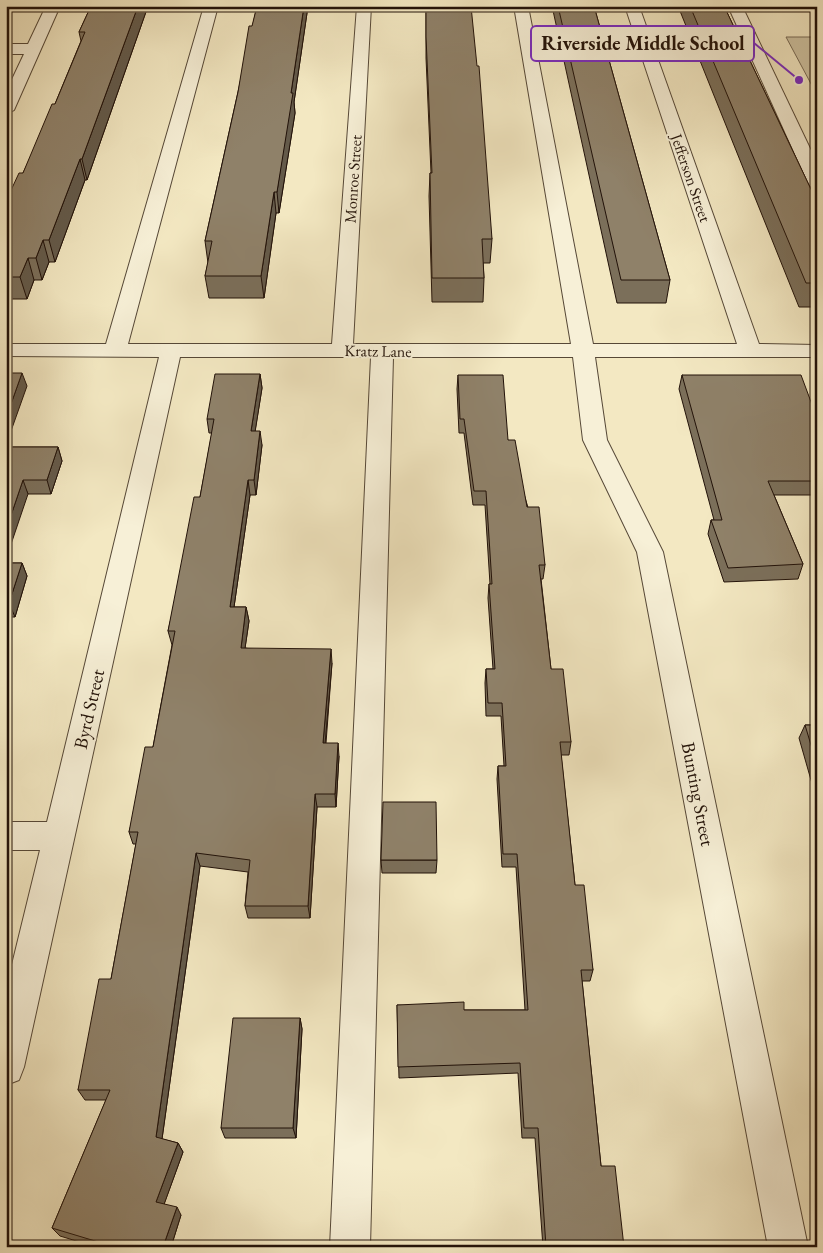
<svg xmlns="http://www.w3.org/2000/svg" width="823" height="1253" font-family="'EB Garamond',serif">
  <rect width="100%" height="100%" fill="#f3e8c2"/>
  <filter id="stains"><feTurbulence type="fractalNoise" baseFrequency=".004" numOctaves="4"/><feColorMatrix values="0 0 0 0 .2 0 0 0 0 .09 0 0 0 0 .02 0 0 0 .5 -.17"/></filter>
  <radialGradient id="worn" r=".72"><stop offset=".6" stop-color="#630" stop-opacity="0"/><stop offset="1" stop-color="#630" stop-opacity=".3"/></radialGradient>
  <path fill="#cfc4a3" stroke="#786b56" d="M 786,37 L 817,37 L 817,95 Z"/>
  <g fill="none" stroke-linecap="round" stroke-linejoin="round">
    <defs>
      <g id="minor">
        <path d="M 46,6 L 60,6 L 14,110 L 6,115 L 6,92 L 24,54 L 6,54 L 6,44 L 28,44 Z"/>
        <path d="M 204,6 L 218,6 L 128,344 L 332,344 L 357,6 L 371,6 L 353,344 L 571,344 L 514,6 L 528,6 L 593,344 L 737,344 L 625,6 L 639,6 L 759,344 L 817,345 L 817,357 L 595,357 L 607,440 L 663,552 L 808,1247 L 768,1247 L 637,552 L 583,440 L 573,357 L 393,357 L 370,1247 L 330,1247 L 371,357 L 180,357 L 24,1067 L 19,1080 L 6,1085 L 6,989 L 40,850 L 6,850 L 6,822 L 47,822 L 159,357 L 6,356 L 6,344 L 106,344 Z"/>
        <path d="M 728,6 L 742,6 L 817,163 L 817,188 L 811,187 L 808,183 Z"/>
      </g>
    </defs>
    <use href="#minor" stroke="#564837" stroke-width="2"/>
    <use href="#minor" fill="#f7f0d7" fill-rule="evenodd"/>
  </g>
  <g fill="#7b6f5a" stroke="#221209">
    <path d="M 91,6 L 148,6 L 87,180 L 85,180 L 55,262 L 49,262 L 42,280 L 34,280 L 27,299 L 6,299 L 6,201 L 23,173 L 55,104 L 81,41 L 79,32 Z"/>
    <path d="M 257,6 L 307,6 L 307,13 L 294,102 L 295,113 L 279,213 L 276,213 L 264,298 L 209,298 L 205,276 L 208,263 L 205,241 Z"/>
    <path d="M 426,6 L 492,239 L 490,263 L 483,263 L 484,278 L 483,302 L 432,302 L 429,196 L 430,173 L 431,173 L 426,58 Z"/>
    <path d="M 552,6 L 594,6 L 670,280 L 666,303 L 617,303 Z"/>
    <path d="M 678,6 L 724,6 L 817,202 L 817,307 L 799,307 Z"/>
    <path d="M 260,374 L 262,388 L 255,431 L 262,445 L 256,495 L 250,495 L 234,607 L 246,607 L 249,621 L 245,648 L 332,663 L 326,743 L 339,756 L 336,807 L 317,807 L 310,918 L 248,918 L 245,906 L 248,872 L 200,866 L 162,1139 L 178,1143 L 183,1152 L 164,1204 L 181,1215 L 171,1247 L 96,1247 L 60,1236 L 52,1228 L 106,1100 L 85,1100 L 78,1090 L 111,979 L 136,844 L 133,844 L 129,832 L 153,747 L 172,645 L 168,631 L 200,497 L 212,433 L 209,433 L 207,419 Z"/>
    <path d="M 458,375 L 508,440 L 545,565 L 543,579 L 541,579 L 551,669 L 571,742 L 569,755 L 561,755 L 575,885 L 593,970 L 590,981 L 582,981 L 601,1166 L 624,1247 L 543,1247 L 535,1138 L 522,1138 L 518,1073 L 399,1078 L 397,1005 L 464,1010 L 525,1010 L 516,867 L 502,867 L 497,779 L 498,766 L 504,766 L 501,716 L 486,716 L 485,683 L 486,669 L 493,669 L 488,598 L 489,584 L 490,584 L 485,505 L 473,505 L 464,433 L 459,433 L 457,389 Z"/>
    <path d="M 682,375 L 817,418 L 817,495 L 774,495 L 803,564 L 798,579 L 724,582 L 708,534 L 711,520 L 714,520 L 679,389 Z"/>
    <path d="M 6,447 L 58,447 L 62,461 L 51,494 L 28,494 Z"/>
    <path d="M 6,563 L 22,563 L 27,576 L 15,617 L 6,617 Z"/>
    <path d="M 805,725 L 817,725 L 817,801 L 799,738 Z"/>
    <path d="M 381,860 L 437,860 L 436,873 L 382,873 Z"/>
    <path d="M 300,1018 L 302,1029 L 296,1138 L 225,1138 L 221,1128 Z"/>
  </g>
  <g fill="#645a4a" stroke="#221209">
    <path d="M 138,6 L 148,6 L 87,180 L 82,159 Z"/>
    <path d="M 304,6 L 307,6 L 307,13 L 294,102 L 295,113 L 279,213 L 277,192 L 291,93 Z"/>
    <path d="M 80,159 L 85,180 L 55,262 L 49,240 Z"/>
    <path d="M 274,192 L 276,213 L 264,298 L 261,276 Z"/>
    <path d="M 43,240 L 49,262 L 42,280 L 36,258 Z"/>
    <path d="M 28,258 L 34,280 L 27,299 L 20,277 Z"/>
    <path d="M 22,373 L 27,386 L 6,445 L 6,418 Z"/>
    <path d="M 260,374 L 262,388 L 253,445 L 251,431 Z"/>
    <path d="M 260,431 L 262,445 L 256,495 L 254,480 Z"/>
    <path d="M 58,447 L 62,461 L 51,494 L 47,480 Z"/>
    <path d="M 23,480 L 28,494 L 6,559 L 6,530 Z"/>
    <path d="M 248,480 L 250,495 L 232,621 L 230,607 Z"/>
    <path d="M 22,563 L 27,576 L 15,617 L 9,603 Z"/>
    <path d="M 246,607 L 249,621 L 243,662 L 241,648 Z"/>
    <path d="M 331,649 L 332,663 L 324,756 L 323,743 Z"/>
    <path d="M 338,743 L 339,756 L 336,807 L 335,794 Z"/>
    <path d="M 315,794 L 317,807 L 310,918 L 308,906 Z"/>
    <path d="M 196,853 L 200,866 L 161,1146 L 156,1137 Z"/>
    <path d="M 300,1018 L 302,1029 L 296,1138 L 293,1128 Z"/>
    <path d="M 178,1143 L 183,1152 L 162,1210 L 156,1202 Z"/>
    <path d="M 177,1207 L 181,1215 L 171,1247 L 163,1247 Z"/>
  </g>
  <g fill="#8f8169" stroke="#221209">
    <path d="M 91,6 L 138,6 L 82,159 L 80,159 L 49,240 L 43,240 L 36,258 L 28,258 L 20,277 L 6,277 L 6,201 L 19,173 L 23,173 L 52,104 L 55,104 L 85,32 L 79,32 Z"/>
    <path d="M 257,6 L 304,6 L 291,93 L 293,93 L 277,192 L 274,192 L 261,276 L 205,276 L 212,241 L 205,241 L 238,92 L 249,26 L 252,26 Z"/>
    <path d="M 426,6 L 471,6 L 477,66 L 479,66 L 492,239 L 482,239 L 484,278 L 432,278 L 430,173 L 432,173 L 426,37 Z"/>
    <path d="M 558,6 L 594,6 L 670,280 L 621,280 Z"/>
    <path d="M 690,6 L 724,6 L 817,202 L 817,283 L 806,283 Z"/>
    <path d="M 6,373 L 22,373 L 6,418 Z"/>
    <path d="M 215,374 L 260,374 L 251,431 L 260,431 L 254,480 L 248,480 L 230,607 L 246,607 L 241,648 L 331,649 L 323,743 L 338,743 L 335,794 L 315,794 L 308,906 L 245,906 L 250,860 L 196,853 L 156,1137 L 178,1143 L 156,1202 L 177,1207 L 163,1247 L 115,1247 L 52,1228 L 110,1090 L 78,1090 L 99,979 L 111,979 L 138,832 L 129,832 L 145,747 L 153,747 L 175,631 L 168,631 L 194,497 L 200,497 L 214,419 L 207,419 Z"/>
    <path d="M 458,375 L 503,375 L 508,440 L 515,440 L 527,507 L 539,507 L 545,565 L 539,565 L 551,669 L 563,669 L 571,742 L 560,742 L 575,885 L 584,885 L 593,970 L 581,970 L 601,1166 L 615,1166 L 624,1247 L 546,1247 L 538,1128 L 524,1128 L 520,1063 L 398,1067 L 397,1005 L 464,1002 L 464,1010 L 528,1010 L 517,854 L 503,854 L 498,766 L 506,766 L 502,703 L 488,703 L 486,669 L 495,669 L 489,584 L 492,584 L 486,491 L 474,491 L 464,419 L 460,419 Z"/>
    <path d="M 682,375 L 801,375 L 817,418 L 817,481 L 768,481 L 803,564 L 728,568 L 711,520 L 722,520 Z"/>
    <path d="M 6,447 L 58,447 L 47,480 L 23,480 L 6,530 Z"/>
    <path d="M 6,563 L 22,563 L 9,603 L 6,603 Z"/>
    <path d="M 805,725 L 817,725 L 817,765 Z"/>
    <path d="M 383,802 L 436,802 L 437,860 L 381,860 Z"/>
    <path d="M 233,1018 L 300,1018 L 293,1128 L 221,1128 Z"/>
  </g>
  <g text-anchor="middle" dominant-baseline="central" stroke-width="4" stroke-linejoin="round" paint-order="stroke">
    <g font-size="16" fill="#221209" stroke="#f7f0d7">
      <text transform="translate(691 178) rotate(71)">Jefferson Street</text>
      <text transform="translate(353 179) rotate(-86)">Monroe Street</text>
      <text transform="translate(378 351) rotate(1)">Kratz Lane</text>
    </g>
    <g font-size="19" fill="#221209" stroke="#f7f0d7">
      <text transform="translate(89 709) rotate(-77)">Byrd Street</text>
      <text transform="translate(698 794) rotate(79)">Bunting Street</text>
    </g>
  </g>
  <path fill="none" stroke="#7b2cbf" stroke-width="2" d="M799 80L754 43"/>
  <circle fill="#7b2cbf" stroke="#f7f0d7" stroke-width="2" cx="799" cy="80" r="5"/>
  <rect fill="#f7f0d7" stroke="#7b2cbf" stroke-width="2" x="531" y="26" width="223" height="35" rx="5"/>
  <g font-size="20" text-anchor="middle" font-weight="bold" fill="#221209">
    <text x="643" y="50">Riverside Middle School</text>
  </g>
  <rect width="823" height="1253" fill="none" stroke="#f3e8c2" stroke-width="25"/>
  <rect x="8" y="8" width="808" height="1238" fill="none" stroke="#221209" stroke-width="2.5"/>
  <rect x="12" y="12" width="798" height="1228" fill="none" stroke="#221209"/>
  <rect width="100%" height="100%" filter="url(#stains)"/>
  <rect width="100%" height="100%" fill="url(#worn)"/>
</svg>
